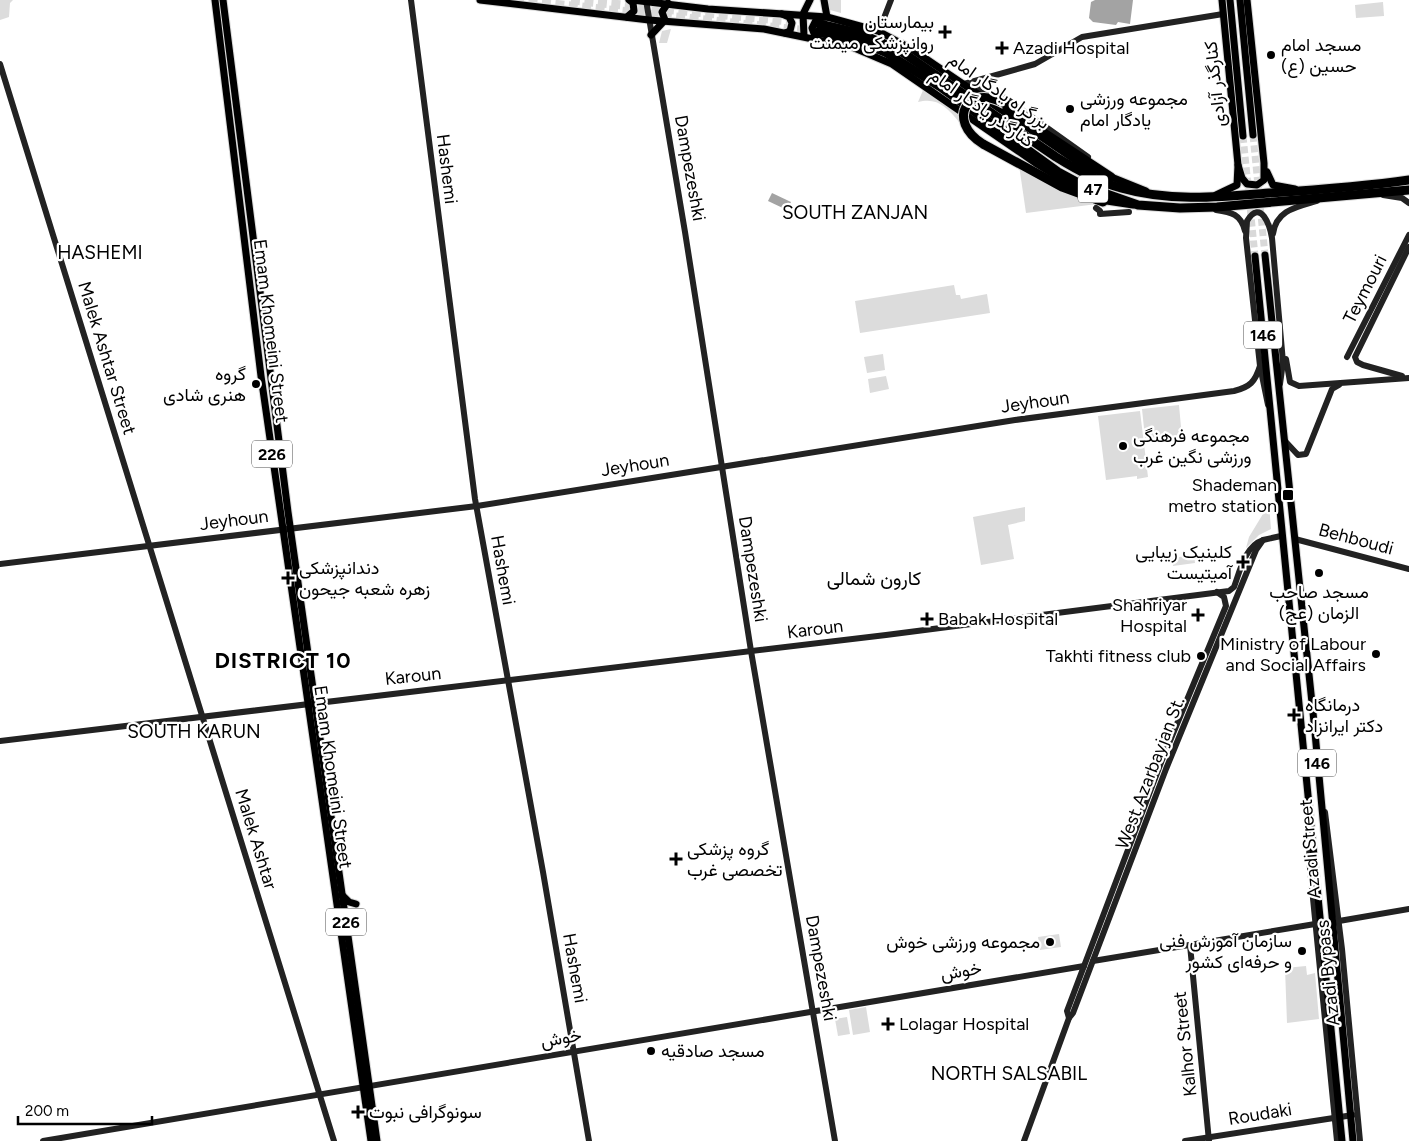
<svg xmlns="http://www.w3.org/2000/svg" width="1409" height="1141" font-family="Figtree,Vazirmatn,sans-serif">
  <rect width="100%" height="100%" fill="#fff"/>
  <g fill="#dcdcdc">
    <path d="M 0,0 L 13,0 L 10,3 L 9,17 L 0,20 Z"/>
    <path d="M 827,0 L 841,0 L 841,13 L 830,10 Z"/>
    <path d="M 1383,2 L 1384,16 L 1356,18 L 1355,5 Z"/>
    <path d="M 671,29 L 667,43 L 659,43 L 662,31 Z"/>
    <path d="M 924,88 L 959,113 L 959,122 C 947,107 937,97 918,102 Z"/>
    <path d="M 1019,165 L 1097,203 L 1097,204 L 1026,213 Z"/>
    <path d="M 954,285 L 956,295 L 960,295 L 961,299 L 987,294 L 990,313 L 860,333 L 855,301 Z"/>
    <path d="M 883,354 L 885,370 L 867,373 L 864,357 Z"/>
    <path d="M 886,376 L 889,389 L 870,393 L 868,379 Z"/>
    <path d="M 1179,405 L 1182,438 L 1150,442 L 1149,437 L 1145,438 L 1142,409 Z"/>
    <path d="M 1140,411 L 1148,477 L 1137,479 L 1137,476 L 1106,480 L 1098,416 Z"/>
    <path d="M 1269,504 L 1271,529 L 1259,535 L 1246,548 L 1249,537 Z"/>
    <path d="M 1025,507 L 1025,521 L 1008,525 L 1014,559 L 981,565 L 973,517 Z"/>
    <path d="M 1194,555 L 1195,563 L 1173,566 L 1172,558 Z"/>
    <path d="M 1059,934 L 1061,947 L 1040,950 L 1038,937 Z"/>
    <path d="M 1306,966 L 1307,975 L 1315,973 L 1319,1019 L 1287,1023 L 1285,968 Z"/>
    <path d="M 866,1007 L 870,1032 L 853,1035 L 849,1010 Z"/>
    <path d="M 847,1017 L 850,1034 L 838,1036 L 835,1019 Z"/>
  </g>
  <g fill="#a3a3a3">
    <path d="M 1095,0 L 1133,0 L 1130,24 L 1118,22 L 1116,25 L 1093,22 L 1089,18 L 1091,2 Z"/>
    <path d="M 772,193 L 791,202 L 787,210 L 768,201 Z"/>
  </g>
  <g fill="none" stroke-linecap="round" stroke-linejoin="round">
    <g stroke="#d9d9d9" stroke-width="7" stroke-dasharray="7 3.5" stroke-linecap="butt">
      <path d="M 1253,135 L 1265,255"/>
      <path d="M 1243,136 L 1255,256"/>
    </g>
    <g stroke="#d9d9d9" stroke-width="9" stroke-dasharray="9 4.5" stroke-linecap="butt">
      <path d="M 515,0 L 818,32"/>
      <path d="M 571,0 L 819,24"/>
    </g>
    <defs>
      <g id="primary">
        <path d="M 215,0 L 261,376 L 371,1141"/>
        <path d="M 223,0 L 288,512 L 377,1141"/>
        <path d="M 480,0 L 649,20 L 764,29 L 852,47 L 892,64 L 1037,164 L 1079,190"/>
        <path d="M 632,0 L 708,9 L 827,17 L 878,31 L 910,48 L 1084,166 L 1146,191"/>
        <path d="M 1230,0 L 1243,136"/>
        <path d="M 1240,0 L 1253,135"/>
        <path d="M 782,14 L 789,17 L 792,23 L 790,31 L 785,33"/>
        <path d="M 627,17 L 634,11 L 633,3 L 629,0"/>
        <path d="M 651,35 L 665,20 L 662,12 L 668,3"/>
        <path d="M 804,36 L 803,14 L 810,0"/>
        <path d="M 816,39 L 812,28 L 817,18 L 827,17 L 824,0"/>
        <path d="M 1238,165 L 1242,178 L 1247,184 L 1257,185 L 1264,180 L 1264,163 L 1247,0"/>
        <path d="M 1267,172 L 1273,185 L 1295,189"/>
        <path d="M 1216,195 L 1237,185 L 1238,165 L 1222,0"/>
        <path d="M 1100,200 L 1133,205"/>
        <path d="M 1265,255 L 1314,722 L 1353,1141"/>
        <path d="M 1255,256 L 1342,1141"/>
        <path d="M 342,895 L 349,902 L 356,904"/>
      </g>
      <g id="highway">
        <path d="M 819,24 L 858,33 L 899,50 L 1056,157 C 1077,170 1098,182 1121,188 C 1170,202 1219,197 1269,193 C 1316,190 1362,187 1409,180"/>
        <path d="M 818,32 L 855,40 L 885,52 L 942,88 L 1058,172 L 1084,186 L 1138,205 L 1180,208 L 1217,207 L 1409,190"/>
        <path d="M 1005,104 L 1032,125 L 1111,177"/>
        <path d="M 983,144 L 1062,187 L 1103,202"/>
      </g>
    </defs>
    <use href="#primary" stroke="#dbdbdb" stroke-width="9"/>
    <use href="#highway" stroke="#dbdbdb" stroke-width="11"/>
    <g stroke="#222" stroke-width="6">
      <path d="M 411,0 L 475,499 L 543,872 L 589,1141"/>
      <path d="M 646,0 L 685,232 L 751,651 L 835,1141"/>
      <path d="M 869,28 L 882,23 L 891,0"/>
      <path d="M 0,64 L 334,1141"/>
      <path d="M 964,84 L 1035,64 L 1082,37 L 1223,14"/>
      <path d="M 964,84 L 1004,97 L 1088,157"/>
      <path d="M 1383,195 L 1402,198 L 1409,203"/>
      <path d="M 1096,208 L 1100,211 L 1100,214 L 1129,212"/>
      <path d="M 1216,210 C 1231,212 1241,214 1245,231"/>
      <path d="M 1273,234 C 1276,210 1297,207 1317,201"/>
      <path d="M 1347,357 L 1409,235"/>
      <path d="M 1286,359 L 1290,382 L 1299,386 L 1409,378"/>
      <path d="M 1402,376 L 1363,365 L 1357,362 L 1355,357 L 1409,247"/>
      <path d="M 1268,405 L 1260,366 L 1246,238 L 1247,221 C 1261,198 1270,226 1272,238 L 1283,362 L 1280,384"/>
      <path d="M 1285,441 L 1298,455 L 1306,454 L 1332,389 L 1339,385"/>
      <path d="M 1295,539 L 1409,569"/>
      <path d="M 0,564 L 477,506 L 1015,420 L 1234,391 C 1250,387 1255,382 1260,366"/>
      <path d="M 0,741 L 886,635 L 1229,591 L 1234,587 C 1240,571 1245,546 1263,540"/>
      <path d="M 1325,812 L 1342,949 L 1360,1141"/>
      <path d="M 1310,839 L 1309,858 L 1337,1141"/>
      <path d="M 1339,921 L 1409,909"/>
      <path d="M 1190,945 L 1209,1141"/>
      <path d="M 1093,961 L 1315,924"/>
      <path d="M 1069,1018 L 1067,1011 L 1162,760 L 1226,606 L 1224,597 L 1217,592"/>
      <path d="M 43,1141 L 1084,966"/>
      <path d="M 1024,1141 L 1069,1018 L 1073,1013 L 1166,769 L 1256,550 L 1263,540 L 1281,536"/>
      <path d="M 1185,1141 L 1353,1115"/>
    </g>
    <use href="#primary" stroke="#000" stroke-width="7"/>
    <use href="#highway" stroke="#000" stroke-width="9"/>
    <defs>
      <path id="highway-bridge" d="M 983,144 C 945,120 968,82 1005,104"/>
    </defs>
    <use href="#highway-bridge" stroke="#dbdbdb" stroke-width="11" stroke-linecap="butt"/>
    <use href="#highway-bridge" stroke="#000" stroke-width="9"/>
  </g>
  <g fill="#000" stroke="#fff" stroke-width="2">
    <path d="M942.5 24.5h5v5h5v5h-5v5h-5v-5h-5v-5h5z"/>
    <path d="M999.5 40.5h5v5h5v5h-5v5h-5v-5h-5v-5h5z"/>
    <circle cx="1271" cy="55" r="5"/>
    <circle cx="1070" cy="109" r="5"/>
    <circle cx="256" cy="384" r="5"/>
    <circle cx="1123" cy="446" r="5"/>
    <rect x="1282" y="489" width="12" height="12" rx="2.5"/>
    <path d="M1240.5 554.5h5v5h5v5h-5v5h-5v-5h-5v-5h5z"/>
    <circle cx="1319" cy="573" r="5"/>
    <path d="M285.5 570.5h5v5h5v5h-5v5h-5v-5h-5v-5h5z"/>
    <path d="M1195.5 607.5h5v5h5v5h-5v5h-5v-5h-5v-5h5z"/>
    <path d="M924.5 611.5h5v5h5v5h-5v5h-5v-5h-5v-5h5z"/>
    <circle cx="1376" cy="654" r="5"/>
    <circle cx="1201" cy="656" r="5"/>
    <path d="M1291.5 707.5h5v5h5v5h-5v5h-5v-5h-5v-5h5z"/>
    <path d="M673.5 851.5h5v5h5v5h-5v5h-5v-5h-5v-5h5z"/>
    <circle cx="1050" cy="942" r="5"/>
    <circle cx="1302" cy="951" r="5"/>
    <path d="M885.5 1016.5h5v5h5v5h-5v5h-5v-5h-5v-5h5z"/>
    <circle cx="651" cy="1051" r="5"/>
    <path d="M355.5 1104.5h5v5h5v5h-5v5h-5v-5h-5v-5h5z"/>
  </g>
  <g text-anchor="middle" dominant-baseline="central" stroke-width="4.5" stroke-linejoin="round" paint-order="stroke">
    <g fill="#fff" stroke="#4c4c4c" stroke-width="1">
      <rect x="1078" y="175.5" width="30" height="27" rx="4"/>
      <rect x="1244" y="321.5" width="38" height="27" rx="4"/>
      <rect x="252" y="440.5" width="40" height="27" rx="4"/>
      <rect x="1298" y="749.5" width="38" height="27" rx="4"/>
      <rect x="326" y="908.5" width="40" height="27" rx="4"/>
    </g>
    <g font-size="16" font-weight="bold" fill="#000">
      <text x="1093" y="189">47</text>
      <text x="1263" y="335">146</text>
      <text x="272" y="454">226</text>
      <text x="1317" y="763">146</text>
      <text x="346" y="922">226</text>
    </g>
    <g font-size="18" fill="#000" stroke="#fff" text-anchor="start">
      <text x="934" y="22" text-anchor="end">بیمارستان<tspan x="934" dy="21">روانپزشکی میمنت</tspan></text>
      <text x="1281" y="45">مسجد امام<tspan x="1281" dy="21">حسين (ع)</tspan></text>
      <text x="1013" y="48">Azadi Hospital</text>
      <text x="1080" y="99">مجموعه ورزشی<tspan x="1080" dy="21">یادگار امام</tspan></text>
      <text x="246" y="374" text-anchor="end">گروه<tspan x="246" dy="21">هنری شادی</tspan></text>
      <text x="1133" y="436">مجموعه فرهنگی<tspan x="1133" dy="21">ورزشی نگین غرب</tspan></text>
      <text x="1277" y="485" text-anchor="end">Shademan<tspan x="1277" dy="21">metro station</tspan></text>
      <text x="1232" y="552" text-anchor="end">کلینیک زیبایی<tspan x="1232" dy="21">آمیتیست</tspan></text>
      <text x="299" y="568">دندانپزشکی<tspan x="299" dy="21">زهره شعبه جیحون</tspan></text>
      <text x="1319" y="592" text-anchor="middle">مسجد صاحب<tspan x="1319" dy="21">الزمان (عج)</tspan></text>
      <text x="1187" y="605" text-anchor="end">Shahriyar<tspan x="1187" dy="21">Hospital</tspan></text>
      <text x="938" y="619">Babak Hospital</text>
      <text x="1366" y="644" text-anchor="end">Ministry of Labour<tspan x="1366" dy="21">and Social Affairs</tspan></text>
      <text x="1191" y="656" text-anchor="end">Takhti fitness club</text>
      <text x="1305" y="705">درمانگاه<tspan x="1305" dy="21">دکتر ایرانزاد</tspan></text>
      <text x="687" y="849">گروه پزشکی<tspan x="687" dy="21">تخصصی غرب</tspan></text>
      <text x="1292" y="941" text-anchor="end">سازمان آموزش فنی<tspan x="1292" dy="21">و حرفه‌ای کشور</tspan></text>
      <text x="1040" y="942" text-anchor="end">مجموعه ورزشی خوش</text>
      <text x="899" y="1024">Lolagar Hospital</text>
      <text x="661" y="1051">مسجد صادقیه</text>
      <text x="369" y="1112">سونوگرافی نبوت</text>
    </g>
    <g font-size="18" fill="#000" stroke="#fff">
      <text transform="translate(1215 84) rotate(-96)">کنارگذر آزادی</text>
      <text transform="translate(999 91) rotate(35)">بزرگراه یادگار امام</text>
      <text transform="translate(982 108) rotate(35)">کنارگذر یادگار امام</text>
      <text transform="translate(690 168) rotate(80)">Dampezeshki</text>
      <text transform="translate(447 169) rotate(83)">Hashemi</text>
      <text transform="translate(1365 289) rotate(-63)">Teymouri</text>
      <text transform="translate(271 331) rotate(83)">Emam Khomeini Street</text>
      <text transform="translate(107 358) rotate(73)">Malek Ashtar Street</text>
      <text transform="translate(1035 402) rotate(-8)">Jeyhoun</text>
      <text transform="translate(635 465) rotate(-9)">Jeyhoun</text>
      <text transform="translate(234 520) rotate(-7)">Jeyhoun</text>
      <text transform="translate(1356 539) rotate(15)">Behboudi</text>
      <text transform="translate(753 569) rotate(81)">Dampezeshki</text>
      <text transform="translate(503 570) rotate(80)">Hashemi</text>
      <text transform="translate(815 629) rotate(-7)">Karoun</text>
      <text transform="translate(413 676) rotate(-6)">Karoun</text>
      <text transform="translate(1150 773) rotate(-69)">West Azarbayjan St.</text>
      <text transform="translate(333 777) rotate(82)">Emam Khomeini Street</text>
      <text transform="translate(256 839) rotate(73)">Malek Ashtar</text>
      <text transform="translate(1310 849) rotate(-95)">Azadi Street</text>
      <text transform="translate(575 968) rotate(80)">Hashemi</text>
      <text transform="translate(821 968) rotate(80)">Dampezeshki</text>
      <text transform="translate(961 971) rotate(-9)">خوش</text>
      <text transform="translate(1328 973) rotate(-96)">Azadi Bypass</text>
      <text transform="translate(561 1038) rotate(-10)">خوش</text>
      <text transform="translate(1185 1044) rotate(-96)">Kalhor Street</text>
      <text transform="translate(1260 1114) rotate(-9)">Roudaki</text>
    </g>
    <g font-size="19" fill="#000" stroke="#fff">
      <text x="855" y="212">SOUTH ZANJAN</text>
      <text x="100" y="252">HASHEMI</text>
      <text x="874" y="578">کارون شمالی</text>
      <text x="194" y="731">SOUTH KARUN</text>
      <text x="1009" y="1073">NORTH SALSABIL</text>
    </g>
    <g font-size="22" font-weight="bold" letter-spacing="1" fill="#000" stroke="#fff">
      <text x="283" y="660">DISTRICT 10</text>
    </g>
  </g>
  <path d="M18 1116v8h134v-8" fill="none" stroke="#000000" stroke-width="2.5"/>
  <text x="25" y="1116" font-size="15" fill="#000000" stroke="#ffffff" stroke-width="4" paint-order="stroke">200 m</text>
</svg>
